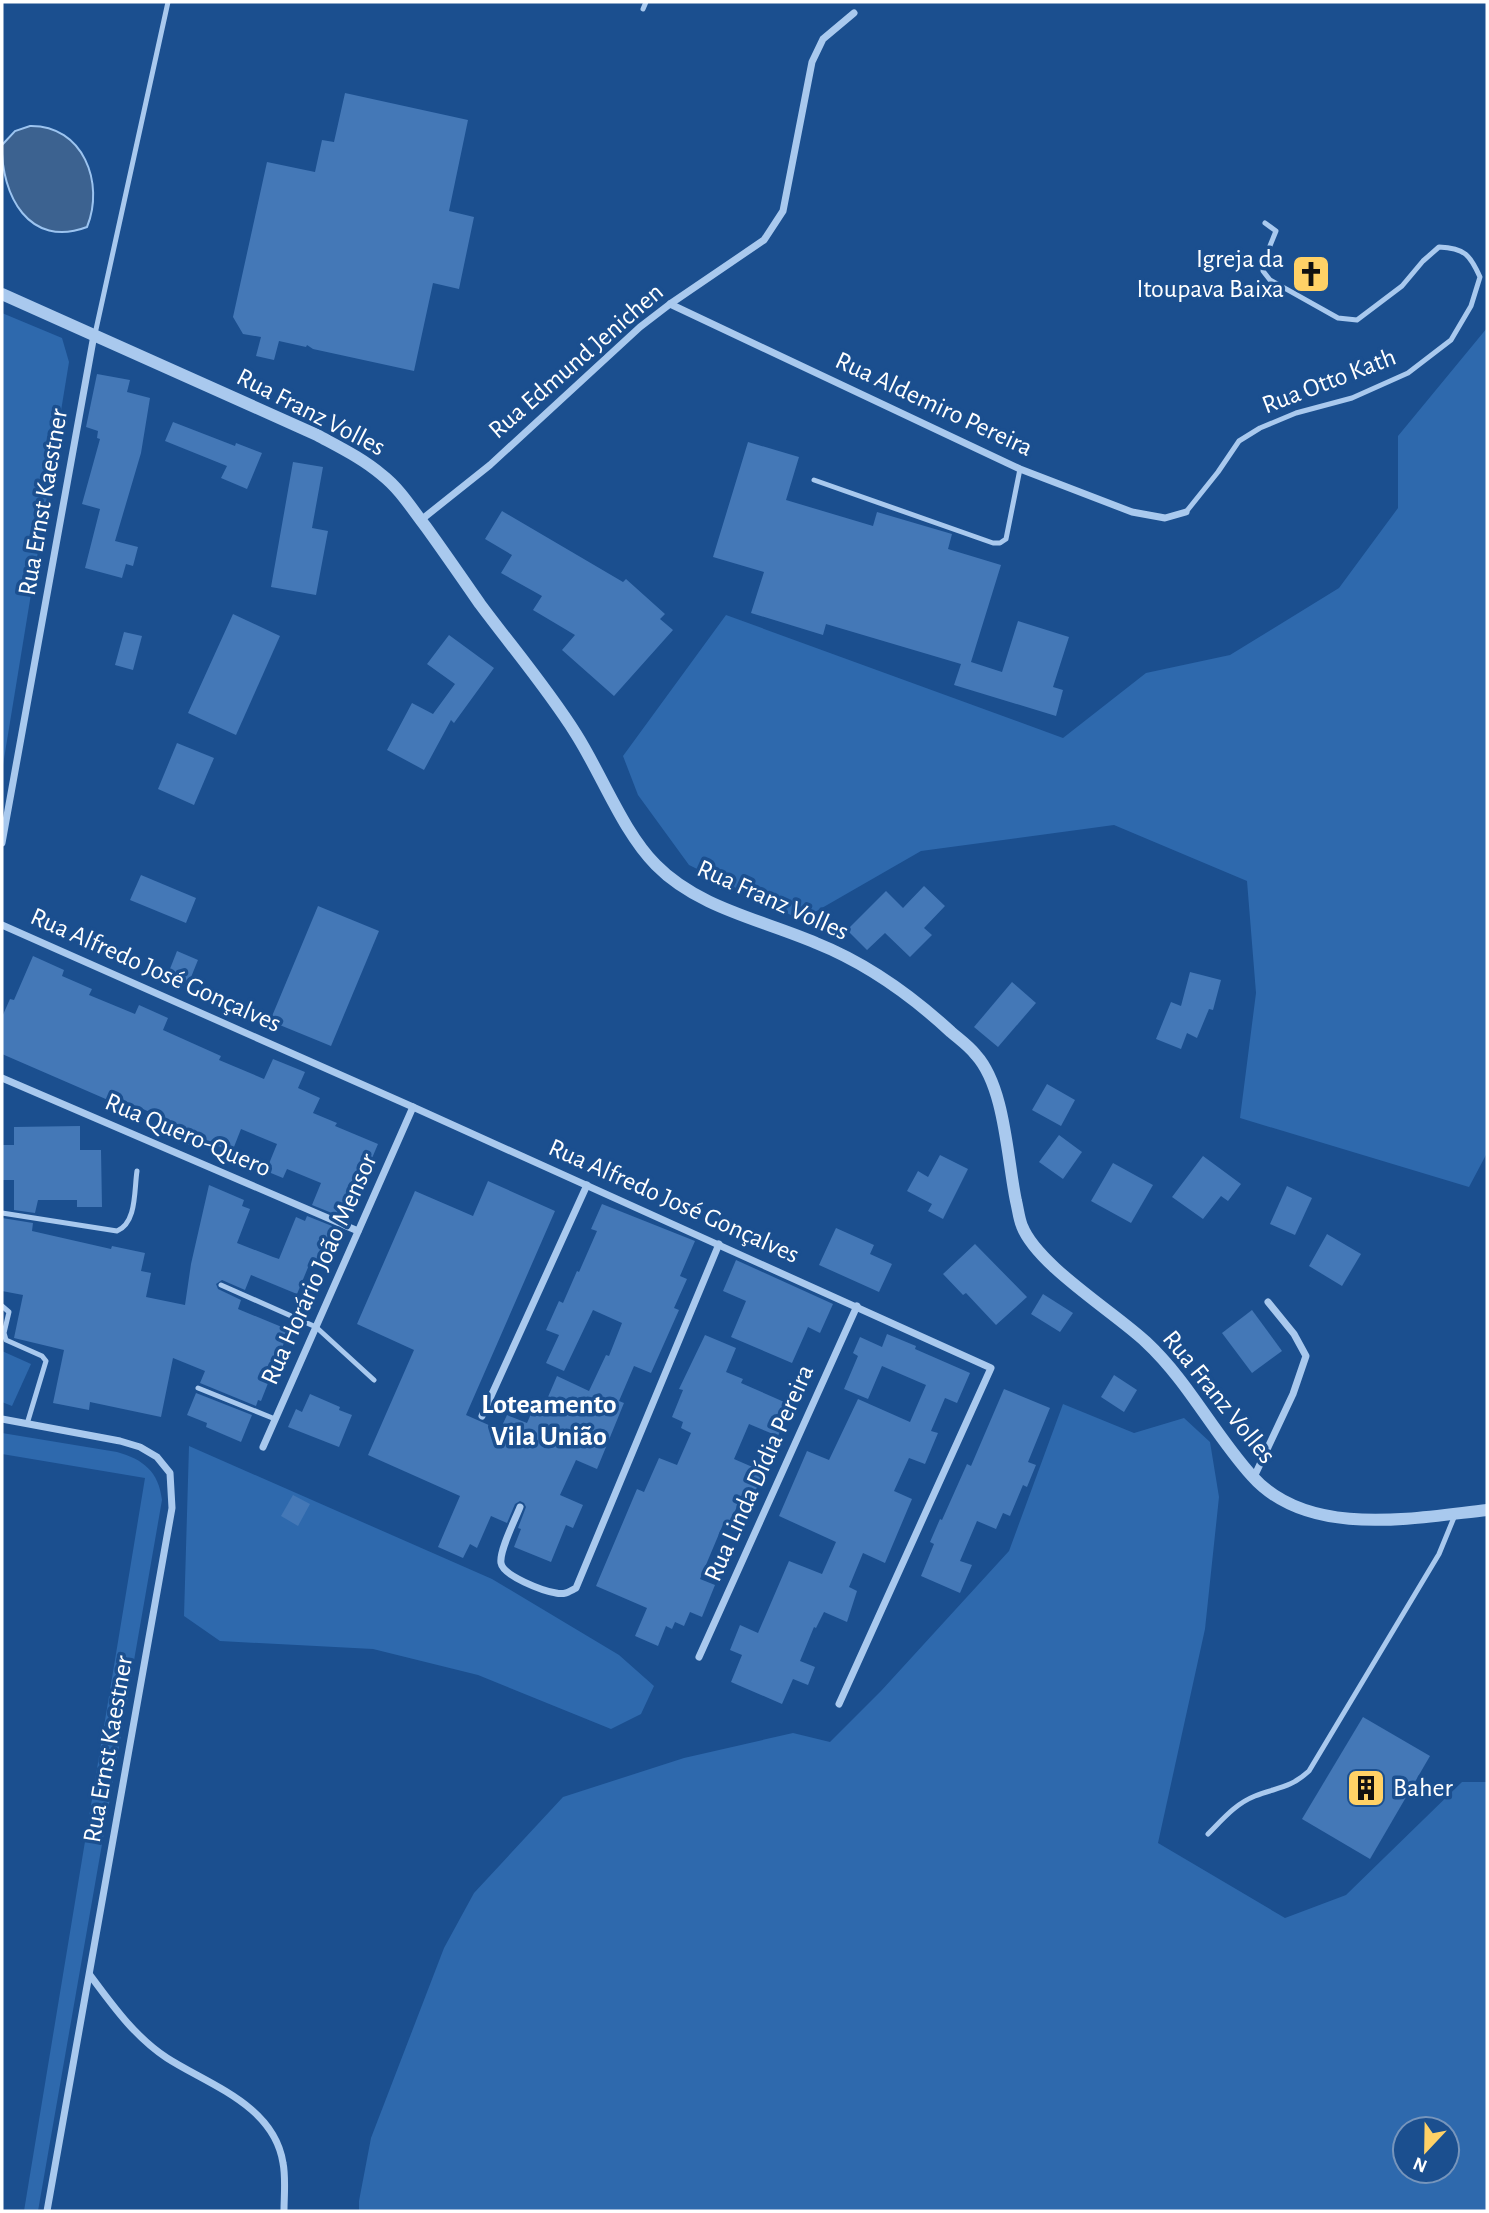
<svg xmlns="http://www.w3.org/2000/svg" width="1489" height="2213" font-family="'Alegreya Sans',sans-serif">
  <rect width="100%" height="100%" fill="#1b4f8f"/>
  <g fill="#2e69ad" fill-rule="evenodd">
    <path d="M 2,313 L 62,338 L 69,362 L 2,771 Z"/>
    <path d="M 1487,328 L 1487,1153 L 1469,1187 L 1240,1118 L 1256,993 L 1247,881 L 1114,825 L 921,851 L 801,920 L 689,865 L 638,795 L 623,756 L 726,615 L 1063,738 L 1146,673 L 1230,655 L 1339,588 L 1398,508 L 1398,436 Z"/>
    <path d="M 2,1351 L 31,1364 L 12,1406 L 2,1402 Z"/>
    <path d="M 1063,1404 L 1134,1433 L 1184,1418 L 1210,1442 L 1219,1497 L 1205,1629 L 1158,1843 L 1285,1918 L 1346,1895 L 1462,1782 L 1487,1782 L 1487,2211 L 359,2211 L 359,2201 L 371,2138 L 444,1948 L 474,1893 L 563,1797 L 684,1758 L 793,1733 L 830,1742 L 881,1691 L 1009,1551 ZM 1447,2129 L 1447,2171 L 1405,2171 L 1405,2129 Z"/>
    <path d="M 2,1433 L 117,1452 C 143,1459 159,1472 162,1500 L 38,2211 L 24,2211 L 145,1478 L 2,1454 Z"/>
    <path d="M 189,1446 L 492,1579 L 619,1655 L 654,1686 L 641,1714 L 611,1729 L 478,1675 L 373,1649 L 220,1641 L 184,1616 Z"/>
  </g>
  <path fill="#3c6290" stroke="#9cc4f0" stroke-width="2" d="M 30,126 C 83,125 105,183 87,227 C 29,249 1,195 2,145 L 15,131 Z"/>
  <g fill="#4478b7">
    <path d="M 345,93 L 468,120 L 449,211 L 474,217 L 459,289 L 433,283 L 414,371 L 313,349 L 307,345 L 306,347 L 279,341 L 274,360 L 256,356 L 261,337 L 243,334 L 233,317 L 267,162 L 315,172 L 322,140 L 334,142 Z"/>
    <path d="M 97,374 L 130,380 L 127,392 L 150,398 L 141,453 L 115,541 L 138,547 L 133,566 L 126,564 L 122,578 L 85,568 L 100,509 L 82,504 L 100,439 L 97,438 L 98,431 L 86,427 Z"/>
    <path d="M 173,422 L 235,446 L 236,443 L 262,453 L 247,489 L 221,478 L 227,466 L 165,441 Z"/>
    <path d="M 748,442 L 799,457 L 786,500 L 873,526 L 877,512 L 952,534 L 948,549 L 1001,565 L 971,662 L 1002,672 L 1018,621 L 1069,637 L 1053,687 L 1063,690 L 1056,716 L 954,685 L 961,664 L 826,624 L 823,635 L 751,613 L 764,572 L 713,557 Z"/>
    <path d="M 293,462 L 323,467 L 312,528 L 328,531 L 316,595 L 271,587 Z"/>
    <path d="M 502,511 L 623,582 L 626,579 L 665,614 L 660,619 L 673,630 L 614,696 L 562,650 L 575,635 L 533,610 L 542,596 L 501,573 L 512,555 L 485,539 Z"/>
    <path d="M 233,614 L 280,636 L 236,735 L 188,713 Z"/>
    <path d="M 124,632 L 142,636 L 133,670 L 115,665 Z"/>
    <path d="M 449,635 L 494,668 L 454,723 L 451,720 L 424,770 L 387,750 L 412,703 L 433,714 L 455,684 L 427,664 Z"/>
    <path d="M 177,743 L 214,758 L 194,805 L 158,789 Z"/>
    <path d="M 141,875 L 196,898 L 186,923 L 130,900 Z"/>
    <path d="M 924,886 L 945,906 L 924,928 L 932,935 L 910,957 L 885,933 L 867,950 L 847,930 L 886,891 L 903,908 Z"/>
    <path d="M 318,906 L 379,931 L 331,1046 L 270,1021 Z"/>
    <path d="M 177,951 L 198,960 L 187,987 L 166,979 Z"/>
    <path d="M 33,956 L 64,970 L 62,976 L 92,989 L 89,995 L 135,1014 L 139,1005 L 168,1018 L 163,1030 L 221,1056 L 219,1060 L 264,1079 L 273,1059 L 305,1072 L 298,1088 L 320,1098 L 313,1113 L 337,1123 L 335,1126 L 378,1144 L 367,1170 L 359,1167 L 337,1215 L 312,1205 L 321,1183 L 287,1169 L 283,1178 L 266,1171 L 277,1144 L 241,1129 L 232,1152 L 200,1138 L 196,1148 L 171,1137 L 176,1123 L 131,1104 L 127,1113 L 106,1104 L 108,1100 L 2,1054 L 2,1017 L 10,999 L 14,1000 Z"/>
    <path d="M 1190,972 L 1221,980 L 1213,1010 L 1209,1009 L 1197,1038 L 1187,1033 L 1181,1049 L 1156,1039 L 1171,1002 L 1181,1006 Z"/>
    <path d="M 1012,982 L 1036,1003 L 998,1047 L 974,1027 Z"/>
    <path d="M 1047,1084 L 1075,1100 L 1061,1126 L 1032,1110 Z"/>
    <path d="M 80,1126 L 80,1150 L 101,1150 L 102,1207 L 77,1207 L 77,1200 L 38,1200 L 35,1213 L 14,1210 L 14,1180 L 2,1180 L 2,1145 L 14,1145 L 14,1127 Z"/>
    <path d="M 1059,1135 L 1082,1152 L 1063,1179 L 1039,1162 Z"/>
    <path d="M 940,1155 L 968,1169 L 943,1219 L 928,1211 L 932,1204 L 907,1191 L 918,1171 L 928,1177 Z"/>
    <path d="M 1203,1156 L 1241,1184 L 1228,1201 L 1221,1196 L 1203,1219 L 1172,1197 Z"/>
    <path d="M 1113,1163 L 1153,1185 L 1131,1223 L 1091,1201 Z"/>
    <path d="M 488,1181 L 555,1211 L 466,1415 L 500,1430 L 507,1415 L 527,1423 L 534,1407 L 542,1411 L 557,1376 L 589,1391 L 606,1355 L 609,1356 L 622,1323 L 593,1310 L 564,1371 L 546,1363 L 559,1335 L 546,1330 L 559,1301 L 563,1303 L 577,1271 L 579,1272 L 597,1231 L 591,1229 L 602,1204 L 695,1241 L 680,1276 L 687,1279 L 674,1308 L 679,1310 L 651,1373 L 634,1366 L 619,1401 L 624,1403 L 597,1469 L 576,1460 L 560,1495 L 583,1505 L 573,1528 L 566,1525 L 551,1562 L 514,1547 L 521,1529 L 518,1528 L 526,1507 L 524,1503 L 520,1501 L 515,1504 L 507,1523 L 491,1516 L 477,1548 L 470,1544 L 463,1558 L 438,1547 L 460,1496 L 368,1455 L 414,1350 L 357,1324 L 415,1191 L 473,1216 Z"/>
    <path d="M 209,1185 L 244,1200 L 242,1206 L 250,1209 L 237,1243 L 273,1257 L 279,1259 L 296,1217 L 305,1221 L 307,1216 L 332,1226 L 315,1268 L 309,1265 L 297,1294 L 251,1275 L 245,1290 L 222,1280 L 216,1284 L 218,1289 L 241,1300 L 238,1309 L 289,1330 L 261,1401 L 258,1400 L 256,1406 L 200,1383 L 205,1371 L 173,1358 L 161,1417 L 90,1402 L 89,1410 L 53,1403 L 64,1350 L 14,1338 L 23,1295 L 2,1291 L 2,1218 L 33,1223 L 32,1231 L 111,1249 L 112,1246 L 145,1253 L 141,1271 L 151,1273 L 146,1297 L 185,1305 L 191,1264 Z"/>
    <path d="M 1287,1186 L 1312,1198 L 1295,1235 L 1270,1224 Z"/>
    <path d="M 836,1228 L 874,1245 L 870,1254 L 892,1264 L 879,1292 L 819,1265 Z"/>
    <path d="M 1327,1234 L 1361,1254 L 1342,1286 L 1309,1266 Z"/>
    <path d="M 975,1244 L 1027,1297 L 996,1325 L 966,1293 L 963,1295 L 943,1274 Z"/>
    <path d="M 736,1260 L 833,1304 L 820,1333 L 808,1327 L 792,1363 L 731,1337 L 746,1301 L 723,1291 Z"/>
    <path d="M 1043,1294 L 1073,1313 L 1060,1332 L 1031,1314 Z"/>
    <path d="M 1252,1310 L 1282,1351 L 1252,1373 L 1222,1333 Z"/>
    <path d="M 887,1334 L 916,1346 L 915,1349 L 970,1373 L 957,1403 L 945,1398 L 931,1431 L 938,1433 L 925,1464 L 909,1458 L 894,1491 L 912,1499 L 885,1563 L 863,1553 L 849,1587 L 857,1591 L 847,1622 L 824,1612 L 816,1628 L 814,1627 L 800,1661 L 815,1667 L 808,1685 L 793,1679 L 782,1704 L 731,1682 L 742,1655 L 730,1650 L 740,1625 L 758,1633 L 789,1561 L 822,1574 L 836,1542 L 779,1516 L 807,1451 L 829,1460 L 858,1399 L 910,1422 L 926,1385 L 882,1366 L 868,1399 L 844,1389 L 858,1356 L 853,1353 L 860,1337 L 882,1347 Z"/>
    <path d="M 705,1335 L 736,1348 L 726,1372 L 743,1379 L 741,1383 L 791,1405 L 778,1436 L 749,1424 L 734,1459 L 764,1472 L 754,1494 L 744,1490 L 729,1525 L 724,1522 L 700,1579 L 715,1585 L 702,1617 L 690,1612 L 684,1626 L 675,1622 L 672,1629 L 666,1626 L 658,1646 L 635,1636 L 647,1608 L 596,1586 L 637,1489 L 644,1492 L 659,1458 L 677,1465 L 691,1433 L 681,1428 L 683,1422 L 672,1417 L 683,1390 L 679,1389 Z"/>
    <path d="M 1114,1375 L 1137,1390 L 1124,1412 L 1101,1397 Z"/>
    <path d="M 1004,1389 L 1050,1408 L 1028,1462 L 1036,1465 L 1027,1487 L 1023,1485 L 1010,1516 L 1003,1513 L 996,1529 L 977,1521 L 960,1561 L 972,1565 L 960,1593 L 921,1576 L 934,1544 L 930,1542 L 940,1519 L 942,1520 L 967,1464 L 971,1466 Z"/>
    <path d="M 196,1393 L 252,1415 L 241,1442 L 206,1427 L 207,1423 L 187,1415 Z"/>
    <path d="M 310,1394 L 340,1407 L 339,1410 L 352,1415 L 339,1447 L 288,1427 L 296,1409 L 302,1412 Z"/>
    <path d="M 293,1495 L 310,1504 L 298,1526 L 281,1516 Z"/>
    <path d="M 1363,1717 L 1430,1756 L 1370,1859 L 1302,1819 Z"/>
  </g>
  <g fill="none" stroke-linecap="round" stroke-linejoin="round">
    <g stroke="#a9c9ee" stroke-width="5">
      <path d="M 643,9 L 646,2"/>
      <path d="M 95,334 L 168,2"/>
      <path d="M 814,480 L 993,543 L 1000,543 L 1006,539 L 1020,469"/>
      <path d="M 1186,512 L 1218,472 L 1239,441 L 1260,428 L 1296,413 L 1352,398 L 1408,373 L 1451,340 L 1471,306 L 1480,277 C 1470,255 1465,248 1439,247 L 1423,261 L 1402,286 L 1357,320 L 1338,318 L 1270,280 L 1263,271 L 1265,258 L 1276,231 L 1265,223"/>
      <path d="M 2,1213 L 117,1231 C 137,1223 134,1190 137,1171"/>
      <path d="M 221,1285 L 316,1327 L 374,1380"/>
      <path d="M 2,1306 L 9,1312 L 4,1333 L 6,1340 L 42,1356 L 46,1361 L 27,1424"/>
      <path d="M 198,1388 L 275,1419"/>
      <path d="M 1208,1834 C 1223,1819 1235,1804 1255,1796 C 1278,1787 1289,1789 1309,1771 L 1439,1554 L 1455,1515"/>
    </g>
    <g stroke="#a9c9ee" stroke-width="7">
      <path d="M 670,304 L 1020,469 L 1132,512 L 1165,518 L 1186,512"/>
      <path d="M 421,520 L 490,465 L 640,327 L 670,304 L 764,240 L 783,211 L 812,62 L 823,39 L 854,13"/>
      <path d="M 2,843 L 94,335"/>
      <path d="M 2,925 L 413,1107 L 991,1368 L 839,1704"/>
      <path d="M 2,1078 L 358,1231"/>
      <path d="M 482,1416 L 587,1185"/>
      <path d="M 2,1419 L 120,1441 L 140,1447 L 157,1457 L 170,1473 L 172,1508 L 47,2211"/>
      <path d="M 263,1447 L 413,1107"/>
      <path d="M 1254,1477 L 1293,1394 L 1306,1356 L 1294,1334 L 1268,1302"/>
      <path d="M 520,1507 C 515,1520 499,1551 501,1563 C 503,1576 543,1591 556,1593 C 564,1595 569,1592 576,1588 L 719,1244"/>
      <path d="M 699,1657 L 857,1306"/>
      <path d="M 90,1975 C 113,2006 135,2037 167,2058 C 209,2085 274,2105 283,2163 C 286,2178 284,2196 284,2211"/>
    </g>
    <path stroke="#a9c9ee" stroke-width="12" d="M 2,294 L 317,435 C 339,447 362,458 382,475 C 400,489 412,509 426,527 C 444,552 462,578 480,604 C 512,647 547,688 576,734 C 602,775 623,832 656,865 C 698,908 763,920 816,943 C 866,963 911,995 951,1032 C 959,1039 969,1046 976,1055 C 1005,1087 1007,1158 1016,1201 C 1018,1209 1019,1219 1022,1226 C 1037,1265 1114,1312 1146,1342 C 1188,1381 1214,1434 1252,1476 C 1308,1539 1413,1518 1487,1510"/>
  </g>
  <defs>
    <symbol id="church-square" viewBox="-11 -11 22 22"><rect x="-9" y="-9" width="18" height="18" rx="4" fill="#ffd166" stroke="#1b4f8f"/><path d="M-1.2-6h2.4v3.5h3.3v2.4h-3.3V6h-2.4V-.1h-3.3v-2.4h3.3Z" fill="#111"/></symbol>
    <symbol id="building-square" viewBox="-11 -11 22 22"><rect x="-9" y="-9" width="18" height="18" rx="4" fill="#ffd166" stroke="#1b4f8f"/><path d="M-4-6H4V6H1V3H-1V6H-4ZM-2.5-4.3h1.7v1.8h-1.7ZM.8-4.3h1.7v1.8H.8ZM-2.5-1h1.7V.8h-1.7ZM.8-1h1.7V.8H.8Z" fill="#111"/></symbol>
  </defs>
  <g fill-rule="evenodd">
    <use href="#church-square" x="1289" y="252" width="44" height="44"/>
    <use href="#building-square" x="1344" y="1766" width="44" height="44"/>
  </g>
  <g text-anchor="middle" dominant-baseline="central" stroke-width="7" stroke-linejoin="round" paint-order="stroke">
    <g font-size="26" fill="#fff" stroke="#1b4f8f" text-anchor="end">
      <text x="1284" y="259">Igreja da<tspan x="1284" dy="30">Itoupava Baixa</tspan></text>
      <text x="1393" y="1788" text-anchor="start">Baher</text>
    </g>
    <g font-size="26" fill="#fff" stroke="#1b4f8f">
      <text transform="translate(576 361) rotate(-41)">Rua Edmund Jenichen</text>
      <text transform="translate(1329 381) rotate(-21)">Rua Otto Kath</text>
      <text transform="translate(934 404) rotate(25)">Rua Aldemiro Pereira</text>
      <text transform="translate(311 412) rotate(27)">Rua Franz Volles</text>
      <text transform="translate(43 502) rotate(-80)">Rua Ernst Kaestner</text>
      <text transform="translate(773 900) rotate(24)">Rua Franz Volles</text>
      <text transform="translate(156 970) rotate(24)">Rua Alfredo José Gonçalves</text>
      <text transform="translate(188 1135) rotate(23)">Rua Quero-Quero</text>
      <text transform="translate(674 1201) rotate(24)">Rua Alfredo José Gonçalves</text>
      <text transform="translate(319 1269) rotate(-66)">Rua Horário João Mensor</text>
      <text transform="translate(1219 1397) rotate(51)">Rua Franz Volles</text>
      <text transform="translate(759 1473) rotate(-66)">Rua Linda Dídia Pereira</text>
      <text transform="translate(108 1749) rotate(-80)">Rua Ernst Kaestner</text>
    </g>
    <g font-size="28" font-weight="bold" fill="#fff" stroke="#1b4f8f">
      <text x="549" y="1405">Loteamento<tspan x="549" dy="32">Vila União</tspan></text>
    </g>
  </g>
  <rect width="1489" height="2213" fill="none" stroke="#ffffff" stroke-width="7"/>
  <g transform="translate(1426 2150) rotate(202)"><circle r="33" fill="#1b4f8f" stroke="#7695bc" stroke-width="2"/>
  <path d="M0-5L12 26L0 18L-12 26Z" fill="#ffd166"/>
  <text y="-10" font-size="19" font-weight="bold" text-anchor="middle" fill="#ffffff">N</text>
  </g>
</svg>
